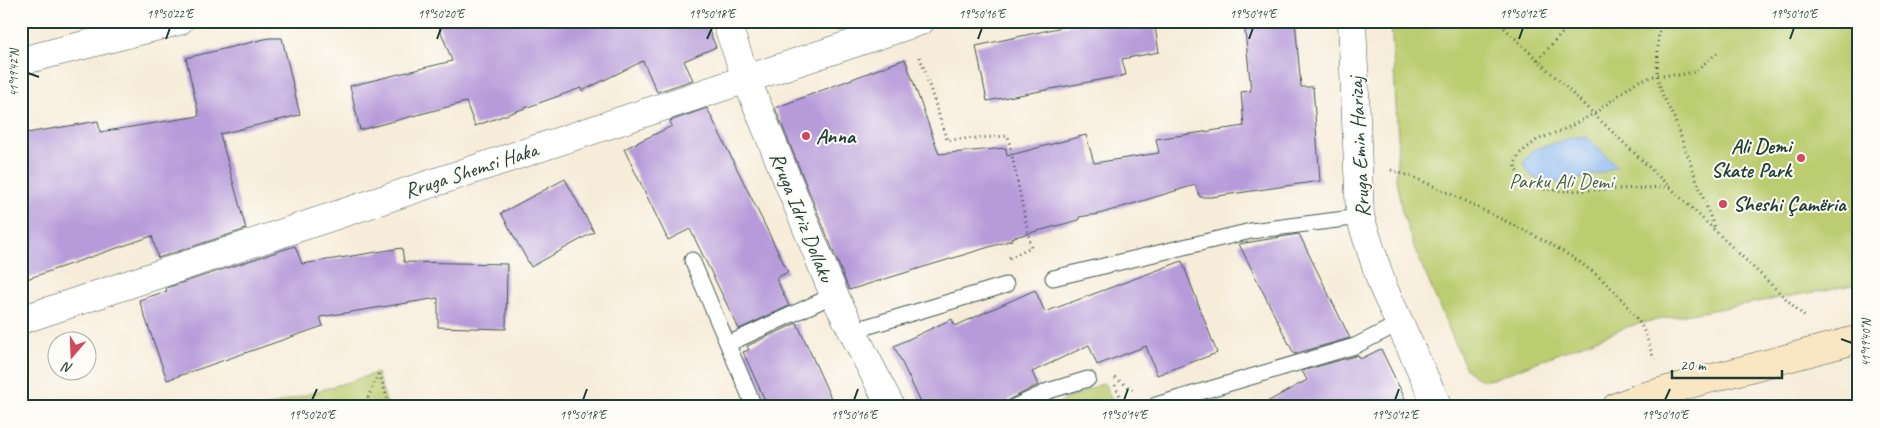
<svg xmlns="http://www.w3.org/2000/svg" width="1880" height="428" font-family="Caveat,sans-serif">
  <rect width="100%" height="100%" fill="#fdfcf7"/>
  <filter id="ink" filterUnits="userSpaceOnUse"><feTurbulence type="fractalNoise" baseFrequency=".02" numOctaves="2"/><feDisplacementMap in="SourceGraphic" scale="10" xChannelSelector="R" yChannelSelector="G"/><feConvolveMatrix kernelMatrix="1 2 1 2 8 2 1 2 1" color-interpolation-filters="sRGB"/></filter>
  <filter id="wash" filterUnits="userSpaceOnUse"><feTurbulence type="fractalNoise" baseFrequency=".0096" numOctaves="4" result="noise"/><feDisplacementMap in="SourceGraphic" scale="20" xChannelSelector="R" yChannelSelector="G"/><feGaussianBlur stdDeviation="1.12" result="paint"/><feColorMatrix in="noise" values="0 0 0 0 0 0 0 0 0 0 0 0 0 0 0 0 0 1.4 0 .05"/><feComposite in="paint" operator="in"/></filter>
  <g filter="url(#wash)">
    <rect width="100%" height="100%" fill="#f7ecd9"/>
    <g fill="#bccc6f" stroke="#6e8452">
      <path d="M 1391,21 L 1859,21 L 1859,284 L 1651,321 L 1630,326 L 1493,379 C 1480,381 1475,378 1466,369 L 1414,247 L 1402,212 L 1396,179 L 1398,138 Z"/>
      <path d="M 377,373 L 388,407 L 266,407 Z"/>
      <path d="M 1104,383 L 1115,407 L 1062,407 L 1060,402 Z"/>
    </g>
    <path fill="#83b2ee" stroke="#517891" d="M 1573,137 L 1587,137 L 1617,166 C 1598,177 1526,198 1524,161 L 1533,150 Z"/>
    <g id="blocks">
      <g fill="#b69ad9">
        <path d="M 437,21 L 705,21 L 716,47 L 684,61 L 693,80 L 657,92 L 643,61 L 582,91 L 581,88 L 475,126 L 466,102 L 360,130 L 350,86 L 452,61 Z"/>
        <path d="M 1090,21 L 1154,21 L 1159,52 L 1122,59 L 1126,75 L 987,101 L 976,46 Z"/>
        <path d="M 1244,21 L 1295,21 L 1301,87 L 1313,87 L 1320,181 L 1211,197 L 1200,197 L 1195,185 L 1099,214 L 1079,217 L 1079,220 L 1011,238 L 1012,240 L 849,290 L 775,108 L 905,59 L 939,154 L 1006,148 L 1007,156 L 1086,135 L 1094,163 L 1159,153 L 1156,139 L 1244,126 L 1241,92 L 1251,91 Z"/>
        <path d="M 269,38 L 282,38 L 300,115 L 220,134 L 246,229 L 158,258 L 152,236 L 21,281 L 21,134 L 98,121 L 100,132 L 199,116 L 186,58 Z"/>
        <path d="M 707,108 L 788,272 L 776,278 L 789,306 L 739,329 L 690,229 L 668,240 L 624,149 L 672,126 L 670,121 Z"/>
        <path d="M 565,179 L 594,232 L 531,267 L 501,213 Z"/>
        <path d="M 1299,234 L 1350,338 L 1294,354 L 1239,244 Z"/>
        <path d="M 295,246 L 302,264 L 402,248 L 404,262 L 507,264 L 506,329 L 438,327 L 438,298 L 320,317 L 323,326 L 167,380 L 139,300 L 167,291 L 166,288 Z"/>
        <path d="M 1182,261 L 1217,353 L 1157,375 L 1146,346 L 1097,365 L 1089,345 L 1032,372 L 1038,385 L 1010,399 L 1005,407 L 923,407 L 894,346 L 952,319 L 955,326 L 1035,290 L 1045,312 Z"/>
        <path d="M 797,323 L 835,407 L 768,407 L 743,352 L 749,350 L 747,346 Z"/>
        <path d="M 1381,349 L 1409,407 L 1258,407 L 1307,380 L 1302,371 L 1358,355 L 1360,359 Z"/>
      </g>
    </g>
  </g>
  <g filter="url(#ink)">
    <use href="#blocks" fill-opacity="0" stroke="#3f574d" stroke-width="1"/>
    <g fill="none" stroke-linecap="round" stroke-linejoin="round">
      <defs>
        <g id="lane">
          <path d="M 692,260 L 753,404"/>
          <path d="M 1053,278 L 1251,231 L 1360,217"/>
          <path d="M 852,331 L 1006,285"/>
          <path d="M 728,344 L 834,295"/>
          <path d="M 1156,405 L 1355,346 L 1398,324"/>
          <path d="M 1014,407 L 1048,391 L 1088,379"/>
        </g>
        <g id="street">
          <path d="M 726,21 L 746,78 L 834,295 L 891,407"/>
          <path d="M 1352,21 L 1360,217 L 1383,287 L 1438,407"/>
          <path d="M 21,61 L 179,21"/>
          <path d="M 21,320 L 921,21"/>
        </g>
        <path id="secondary" d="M 1616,407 L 1641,397 L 1859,339"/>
      </defs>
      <use href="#lane" stroke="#3f574d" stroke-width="17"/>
      <use href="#street" stroke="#3f574d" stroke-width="29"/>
      <use href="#secondary" stroke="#3f574d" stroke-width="29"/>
      <g stroke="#3f574d" stroke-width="3" stroke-dasharray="1 4" stroke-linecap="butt">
        <path d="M 1497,21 L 1807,319"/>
        <path d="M 1659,21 L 1657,75 L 1662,94 L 1674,118 L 1714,227"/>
        <path d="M 920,57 L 947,140 L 1008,136 L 1031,247 L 1009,258"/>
        <path d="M 1538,60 L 1573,21"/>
        <path d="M 1391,170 C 1428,181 1460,199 1495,216 C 1552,244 1608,270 1642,327 C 1647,336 1650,349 1654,359"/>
        <path d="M 1670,187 L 1566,191 L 1543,189 L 1526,183 L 1518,175 L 1515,164 L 1519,154 L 1537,140 L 1567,128 L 1595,113 L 1636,82 L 1657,75 L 1678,75 L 1694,72 L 1717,53"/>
        <path d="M 1115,378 L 1135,391"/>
        <path d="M 1115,385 L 1125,407"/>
        <path d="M 364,407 L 379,372 L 390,407"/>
      </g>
      <use href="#lane" stroke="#fff" stroke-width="15"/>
      <use href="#street" stroke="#fff" stroke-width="28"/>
      <use href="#secondary" stroke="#f9e7c3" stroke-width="28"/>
    </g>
  </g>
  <path fill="none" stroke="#1f3d34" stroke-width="2" d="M 166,39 L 170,28M 437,39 L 441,28M 707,39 L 712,28M 978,39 L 982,28M 1249,39 L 1253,28M 1519,39 L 1523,28M 1790,39 L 1794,28M 28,73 L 39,77M 1841,339 L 1852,343M 312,400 L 317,389M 583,400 L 587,389M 854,400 L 858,389M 1124,400 L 1128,389M 1395,400 L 1399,389M 1665,400 L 1670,389"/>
  <g fill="#d1495b" stroke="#fdfcf7" stroke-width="2">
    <circle cx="806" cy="136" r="5"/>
    <circle cx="1801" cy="158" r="5"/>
    <circle cx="1723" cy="204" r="5"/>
  </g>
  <g text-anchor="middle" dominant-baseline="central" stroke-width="4" stroke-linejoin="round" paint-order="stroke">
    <g font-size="21" font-weight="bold" fill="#1f3d34" stroke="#fdfcf7" text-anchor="start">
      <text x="816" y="136">Anna</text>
      <text x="1791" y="146" text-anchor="end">Ali Demi<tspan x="1791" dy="24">Skate Park</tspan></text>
      <text x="1733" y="204">Sheshi Çamëria</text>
    </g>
    <g font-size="21" fill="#1f3d34" stroke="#fdfcf7">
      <text transform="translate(1359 147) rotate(-93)">Rruga Emin Harizaj</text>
      <text transform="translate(471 170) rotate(-18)">Rruga Shemsi Haka</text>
      <text transform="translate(802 217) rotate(68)">Rruga Idriz Dollaku</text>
    </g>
    <g font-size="21" fill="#466143" stroke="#fdfcf7">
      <text x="1561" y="181">Parku Ali Demi</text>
    </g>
  </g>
  <rect width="1880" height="428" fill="none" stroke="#fdfcf7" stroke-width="55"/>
  <g transform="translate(72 356) rotate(199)"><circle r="24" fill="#fdfcf7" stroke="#a4b0a9"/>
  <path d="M0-4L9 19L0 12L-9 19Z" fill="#d1495b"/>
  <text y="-8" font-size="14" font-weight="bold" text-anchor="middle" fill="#1f3d34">N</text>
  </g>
  <path d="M1672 370v8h110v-8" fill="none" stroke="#1f3d34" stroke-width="2.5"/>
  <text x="1680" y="370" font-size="15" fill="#1f3d34" stroke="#fdfcf7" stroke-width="4" paint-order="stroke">20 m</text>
  <rect x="28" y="28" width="1824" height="372" fill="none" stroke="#1f3d34" stroke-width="2"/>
  <g font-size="12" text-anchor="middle" fill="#1f3d34">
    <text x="170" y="18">19°50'22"E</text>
    <text x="441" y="18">19°50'20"E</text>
    <text x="712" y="18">19°50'18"E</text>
    <text x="982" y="18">19°50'16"E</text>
    <text x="1253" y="18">19°50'14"E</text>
    <text x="1523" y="18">19°50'12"E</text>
    <text x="1794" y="18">19°50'10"E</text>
    <text transform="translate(14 73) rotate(-90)" y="4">41°19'42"N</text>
    <text transform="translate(1866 343) rotate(-90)" y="4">41°19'40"N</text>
    <text x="312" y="419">19°50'20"E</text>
    <text x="583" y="419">19°50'18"E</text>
    <text x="854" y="419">19°50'16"E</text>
    <text x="1124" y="419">19°50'14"E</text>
    <text x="1395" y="419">19°50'12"E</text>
    <text x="1665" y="419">19°50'10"E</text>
  </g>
</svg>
